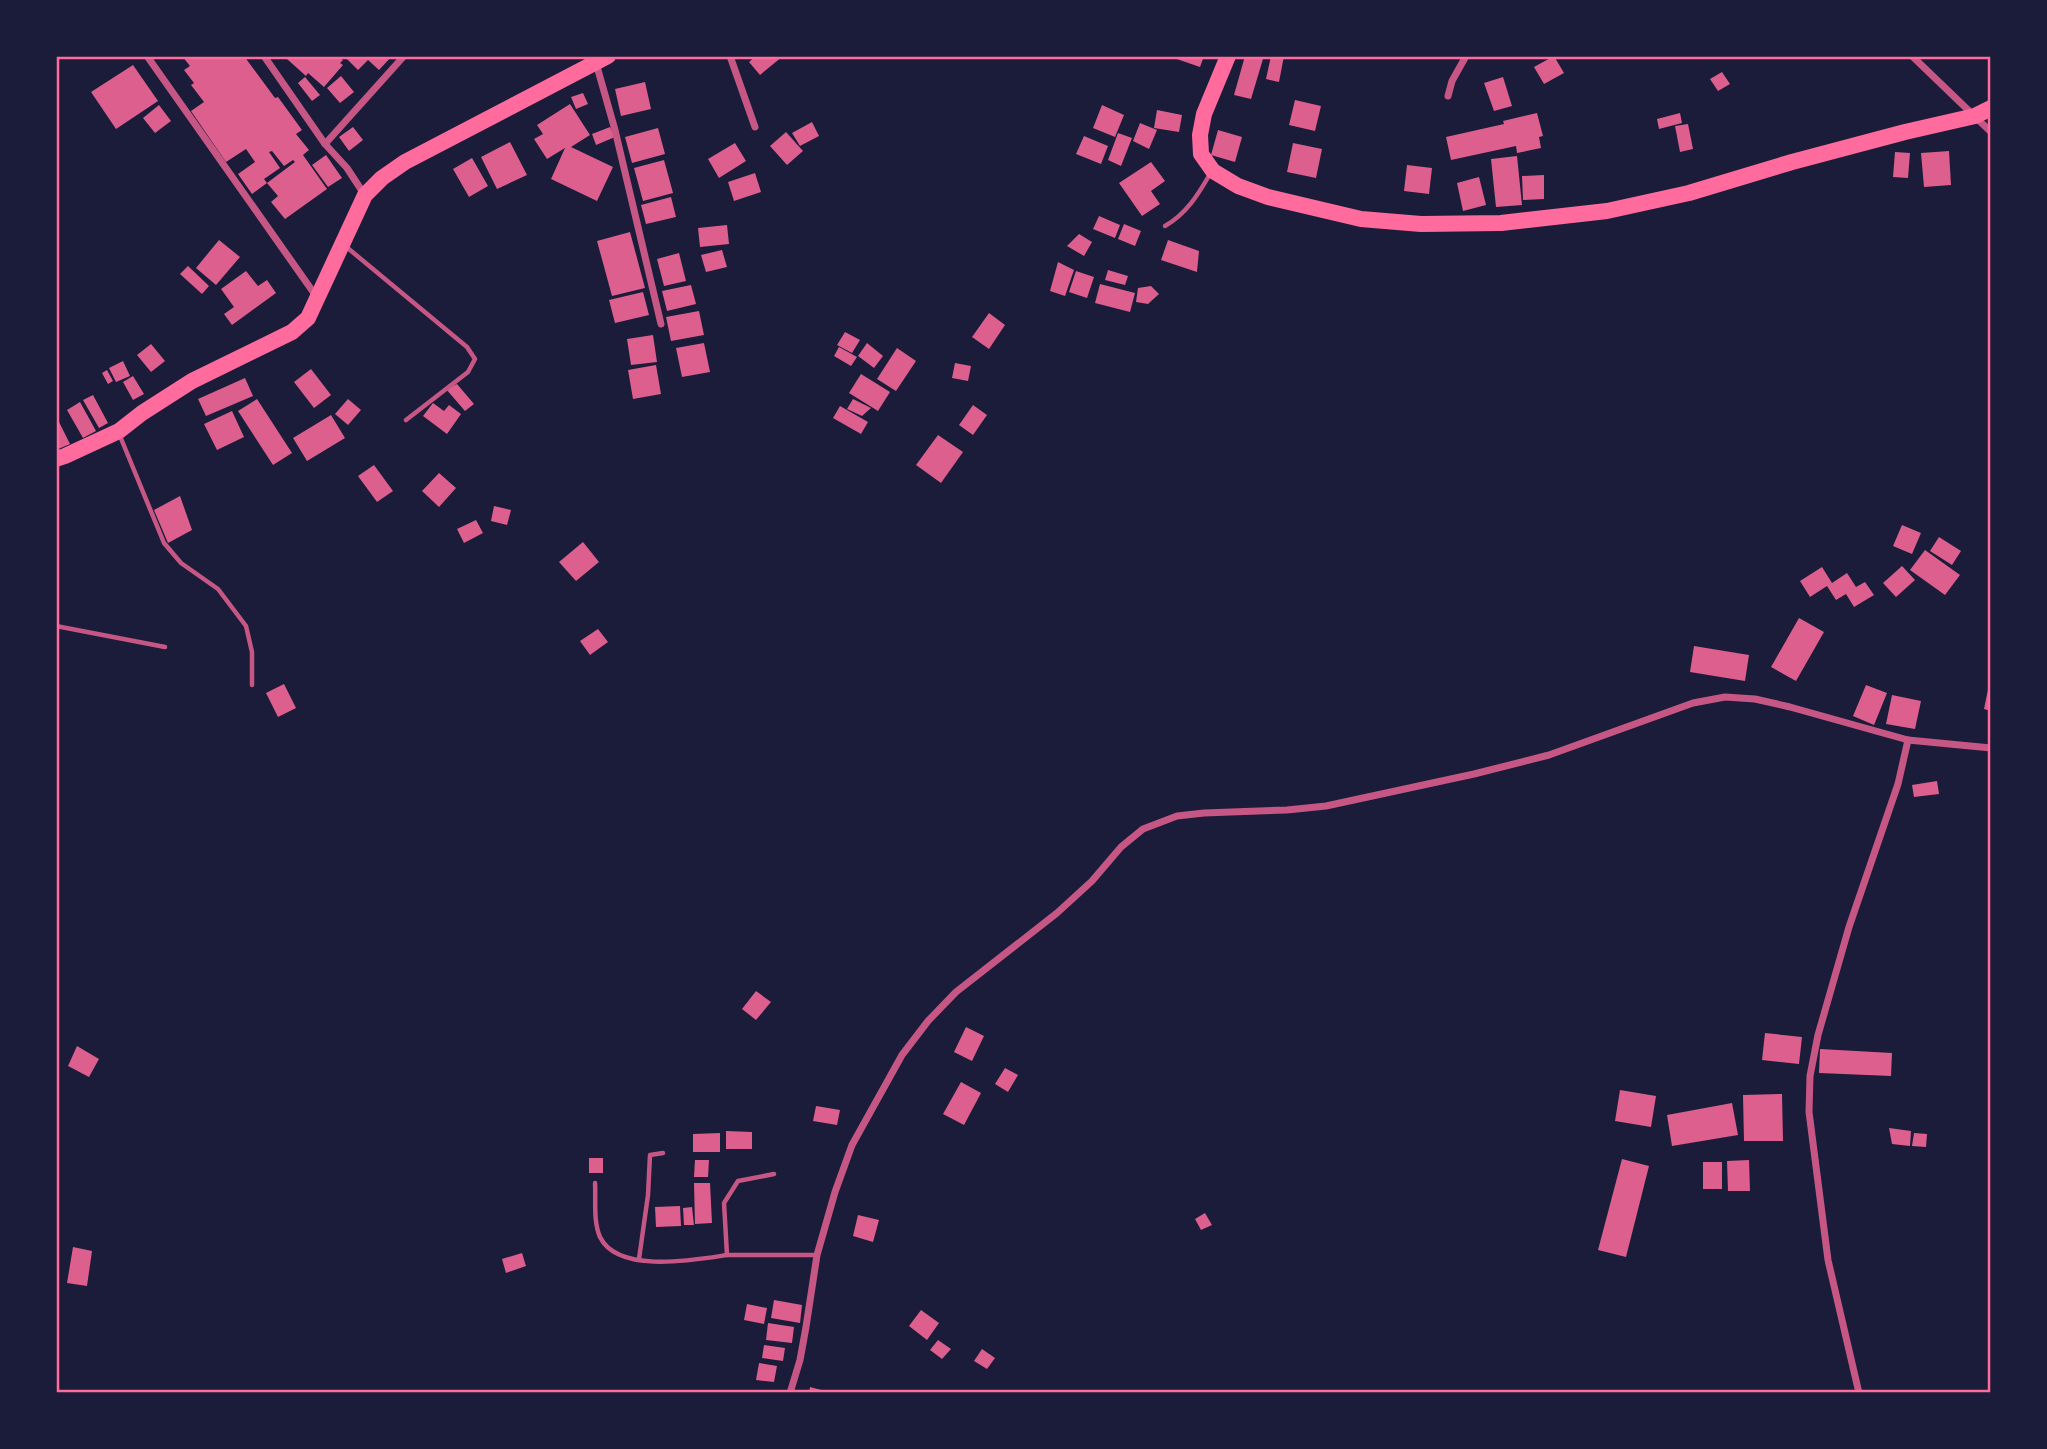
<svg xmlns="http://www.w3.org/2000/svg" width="2047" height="1449" font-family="Karla,sans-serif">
  <rect width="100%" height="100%" fill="#1b1b3a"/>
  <g fill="#dd5f8e">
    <path d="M 182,56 L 244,56 L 275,98 L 278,97 L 302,130 L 296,134 L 309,150 L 303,155 L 327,189 L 285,219 L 271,202 L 278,196 L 267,183 L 295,162 L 293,160 L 284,166 L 272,151 L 269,152 L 280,168 L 264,179 L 267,183 L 252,194 L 238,174 L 255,162 L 246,149 L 226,162 L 191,111 L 204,102 L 191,85 L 194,83 L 184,70 L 190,66 Z"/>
    <path d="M 290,56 L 342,56 L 340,58 L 343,60 L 340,63 L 343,65 L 324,87 L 308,73 L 306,76 L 287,59 Z"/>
    <path d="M 344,56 L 392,56 L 379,70 L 368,60 L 358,70 Z"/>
    <path d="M 756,56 L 783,56 L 760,75 L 749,62 Z"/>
    <path d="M 1168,56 L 1204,56 L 1200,67 Z"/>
    <path d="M 1245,56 L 1263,59 L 1251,99 L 1234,95 Z"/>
    <path d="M 1271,56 L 1284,56 L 1279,82 L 1266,79 Z"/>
    <path d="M 1554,56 L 1564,73 L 1544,84 L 1534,67 Z"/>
    <path d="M 133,65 L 158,101 L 116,129 L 91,92 Z"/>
    <path d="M 1722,72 L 1730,84 L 1718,91 L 1710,79 Z"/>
    <path d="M 341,76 L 354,92 L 340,103 L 327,88 Z"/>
    <path d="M 305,77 L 320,95 L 312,101 L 298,83 Z"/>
    <path d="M 1503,77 L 1512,106 L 1494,111 L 1484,83 Z"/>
    <path d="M 645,82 L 651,109 L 621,116 L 615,89 Z"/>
    <path d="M 583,93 L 588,104 L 576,109 L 571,97 Z"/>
    <path d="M 1295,100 L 1321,106 L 1315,131 L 1289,125 Z"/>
    <path d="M 570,104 L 590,135 L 571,147 L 613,167 L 597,201 L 551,179 L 565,148 L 547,159 L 534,139 L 543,134 L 537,125 Z"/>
    <path d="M 159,105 L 171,121 L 155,133 L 143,118 Z"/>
    <path d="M 1102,105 L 1124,115 L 1115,137 L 1093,128 Z"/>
    <path d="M 1157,110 L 1182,115 L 1179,132 L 1154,128 Z"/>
    <path d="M 1537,113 L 1543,136 L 1539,137 L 1541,148 L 1517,153 L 1516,146 L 1451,160 L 1446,137 L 1504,124 L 1503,121 Z"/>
    <path d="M 1680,113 L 1682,123 L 1659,129 L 1657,119 Z"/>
    <path d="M 812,122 L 819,136 L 800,146 L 792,133 Z"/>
    <path d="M 1140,123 L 1157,130 L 1149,149 L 1133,141 Z"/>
    <path d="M 1688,124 L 1693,149 L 1680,152 L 1675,126 Z"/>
    <path d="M 353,127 L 363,140 L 349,151 L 339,137 Z"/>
    <path d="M 610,127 L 615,137 L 596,145 L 592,134 Z"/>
    <path d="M 658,128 L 665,154 L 632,163 L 625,137 Z"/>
    <path d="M 1218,130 L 1242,137 L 1235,162 L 1211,155 Z"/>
    <path d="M 786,132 L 803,151 L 787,165 L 770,146 Z"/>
    <path d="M 1118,133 L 1132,138 L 1121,166 L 1108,160 Z"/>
    <path d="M 1084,136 L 1108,146 L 1101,164 L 1076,154 Z"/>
    <path d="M 510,142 L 527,175 L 497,189 L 481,157 Z"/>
    <path d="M 735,143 L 746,161 L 719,178 L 708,159 Z"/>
    <path d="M 1293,143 L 1322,149 L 1316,178 L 1287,172 Z"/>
    <path d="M 1949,151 L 1951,185 L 1924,187 L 1921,153 Z"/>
    <path d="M 1895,152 L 1910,153 L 1908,178 L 1893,177 Z"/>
    <path d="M 326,155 L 342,178 L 328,187 L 312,165 Z"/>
    <path d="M 1517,156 L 1522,205 L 1496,207 L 1491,159 Z"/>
    <path d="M 472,158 L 488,186 L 469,197 L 453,169 Z"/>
    <path d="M 664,160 L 673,193 L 643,201 L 634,168 Z"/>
    <path d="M 1151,162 L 1165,181 L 1151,191 L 1160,204 L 1142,216 L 1119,183 Z"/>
    <path d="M 1407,165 L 1432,168 L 1429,194 L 1404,191 Z"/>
    <path d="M 755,173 L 761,192 L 734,201 L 728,182 Z"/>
    <path d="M 1544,175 L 1544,199 L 1523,200 L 1522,176 Z"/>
    <path d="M 1479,177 L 1486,205 L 1463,211 L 1457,183 Z"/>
    <path d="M 671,197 L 676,217 L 646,224 L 641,205 Z"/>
    <path d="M 1099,216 L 1120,225 L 1115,238 L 1093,229 Z"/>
    <path d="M 1124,224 L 1141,231 L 1135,246 L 1118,239 Z"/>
    <path d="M 727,225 L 729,244 L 700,247 L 698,228 Z"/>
    <path d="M 630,232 L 645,288 L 612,296 L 597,241 Z"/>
    <path d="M 1079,234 L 1092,242 L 1084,256 L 1067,246 Z"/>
    <path d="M 219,240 L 240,257 L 216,285 L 196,268 Z"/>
    <path d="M 1168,240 L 1199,251 L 1197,272 L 1161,260 Z"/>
    <path d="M 722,250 L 727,267 L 706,272 L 701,255 Z"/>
    <path d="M 679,253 L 686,281 L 664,286 L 657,259 Z"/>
    <path d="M 1058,262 L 1074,270 L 1065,296 L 1050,291 Z"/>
    <path d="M 188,266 L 209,286 L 202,294 L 180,274 Z"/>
    <path d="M 1108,270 L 1128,276 L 1125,285 L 1105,280 Z"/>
    <path d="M 246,271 L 258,286 L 267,280 L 276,293 L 232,325 L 224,314 L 234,307 L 221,289 Z"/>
    <path d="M 1076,271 L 1094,277 L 1087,298 L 1069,292 Z"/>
    <path d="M 1100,284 L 1135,293 L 1130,312 L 1095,303 Z"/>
    <path d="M 691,285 L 696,304 L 667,311 L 662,291 Z"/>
    <path d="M 1151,286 L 1159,294 L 1148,304 L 1136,302 L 1138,288 Z"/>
    <path d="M 643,292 L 649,315 L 615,323 L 609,300 Z"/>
    <path d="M 699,311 L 704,335 L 671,341 L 666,317 Z"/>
    <path d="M 989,313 L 1005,325 L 989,349 L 972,337 Z"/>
    <path d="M 845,332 L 860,340 L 852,353 L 837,345 Z"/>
    <path d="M 653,335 L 657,362 L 631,365 L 627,339 Z"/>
    <path d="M 704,343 L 710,372 L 682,377 L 676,348 Z"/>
    <path d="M 867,343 L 883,356 L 874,368 L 858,356 Z"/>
    <path d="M 151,344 L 165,361 L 151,372 L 137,355 Z"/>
    <path d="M 839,347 L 857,357 L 851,366 L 834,356 Z"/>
    <path d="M 897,348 L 916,361 L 896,391 L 877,379 Z"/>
    <path d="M 123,361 L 130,376 L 116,382 L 109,368 Z"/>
    <path d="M 955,363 L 971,366 L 968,381 L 952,378 Z"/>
    <path d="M 656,365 L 661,394 L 633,399 L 628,370 Z"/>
    <path d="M 311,369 L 331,395 L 314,408 L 294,382 Z"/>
    <path d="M 107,370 L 113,381 L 108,384 L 102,373 Z"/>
    <path d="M 861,374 L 890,392 L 878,411 L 849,393 Z"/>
    <path d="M 133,376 L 144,394 L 133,400 L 123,382 Z"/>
    <path d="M 245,378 L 253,396 L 206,416 L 198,399 Z"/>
    <path d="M 457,384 L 474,404 L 465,411 L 446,389 Z"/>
    <path d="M 93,395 L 108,423 L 99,428 L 83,400 Z"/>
    <path d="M 257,399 L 292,453 L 273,465 L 238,411 Z"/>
    <path d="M 348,399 L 361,410 L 348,425 L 335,414 Z"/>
    <path d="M 853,399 L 871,408 L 862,416 L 847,409 Z"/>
    <path d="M 80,402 L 96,431 L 83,438 L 67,410 Z"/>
    <path d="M 433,403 L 444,411 L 449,405 L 461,414 L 447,434 L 423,416 Z"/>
    <path d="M 973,405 L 987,415 L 973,435 L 959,425 Z"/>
    <path d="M 840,406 L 868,422 L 861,434 L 833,418 Z"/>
    <path d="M 232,411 L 244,437 L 217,450 L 204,424 Z"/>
    <path d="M 331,415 L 345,438 L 307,461 L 293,438 Z"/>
    <path d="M 56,416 L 70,444 L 56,450 Z"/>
    <path d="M 938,435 L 963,452 L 941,483 L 916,465 Z"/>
    <path d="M 374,465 L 393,491 L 377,502 L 358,476 Z"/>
    <path d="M 439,473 L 456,488 L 439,507 L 422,491 Z"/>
    <path d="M 180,496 L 192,530 L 168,543 L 154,510 Z"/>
    <path d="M 494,506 L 511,510 L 507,525 L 491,521 Z"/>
    <path d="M 476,520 L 483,533 L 464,543 L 457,529 Z"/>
    <path d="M 1902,525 L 1921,533 L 1912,554 L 1893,546 Z"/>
    <path d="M 1939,537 L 1961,551 L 1952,565 L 1930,551 Z"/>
    <path d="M 583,542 L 599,562 L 576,581 L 559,562 Z"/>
    <path d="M 1925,550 L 1960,575 L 1945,595 L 1910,570 Z"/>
    <path d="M 1902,566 L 1915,580 L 1896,597 L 1883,583 Z"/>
    <path d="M 1822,567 L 1832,583 L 1847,573 L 1856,587 L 1865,582 L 1874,595 L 1854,607 L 1846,594 L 1836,600 L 1827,586 L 1810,597 L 1800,581 Z"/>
    <path d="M 1799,618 L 1824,632 L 1796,681 L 1771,667 Z"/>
    <path d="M 598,629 L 608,642 L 590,655 L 580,641 Z"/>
    <path d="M 1694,646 L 1749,655 L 1745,681 L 1690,672 Z"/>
    <path d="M 1990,680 L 1991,680 L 1991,711 L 1984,709 Z"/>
    <path d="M 284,684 L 296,708 L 278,717 L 266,693 Z"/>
    <path d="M 1866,685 L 1887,693 L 1874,725 L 1853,716 Z"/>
    <path d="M 1892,695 L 1921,701 L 1915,729 L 1886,724 Z"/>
    <path d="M 1937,781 L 1939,794 L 1914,797 L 1912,785 Z"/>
    <path d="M 756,991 L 771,1002 L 756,1020 L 742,1009 Z"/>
    <path d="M 966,1027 L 984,1036 L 972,1061 L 954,1052 Z"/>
    <path d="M 1765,1033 L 1802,1037 L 1799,1064 L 1762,1060 Z"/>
    <path d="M 77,1046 L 99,1059 L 89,1077 L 68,1066 Z"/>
    <path d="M 1820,1049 L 1892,1053 L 1891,1076 L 1819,1073 Z"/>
    <path d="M 1005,1068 L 1018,1075 L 1008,1092 L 995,1084 Z"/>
    <path d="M 961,1082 L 981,1093 L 964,1125 L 943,1114 Z"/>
    <path d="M 1620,1090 L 1656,1096 L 1651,1127 L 1615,1121 Z"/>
    <path d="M 1782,1094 L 1783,1141 L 1744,1141 L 1743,1095 Z"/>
    <path d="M 1732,1103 L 1738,1135 L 1672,1146 L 1667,1115 Z"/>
    <path d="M 816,1106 L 840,1110 L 837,1125 L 813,1121 Z"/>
    <path d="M 1889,1128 L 1911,1131 L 1910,1146 L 1892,1144 Z"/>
    <path d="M 726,1131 L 752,1132 L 752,1149 L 726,1149 Z"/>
    <path d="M 720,1133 L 720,1152 L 693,1152 L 693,1134 Z"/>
    <path d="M 1914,1133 L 1927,1134 L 1926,1147 L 1912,1146 Z"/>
    <rect x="589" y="1158" width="14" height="15"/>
    <path d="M 1622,1159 L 1649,1166 L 1626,1257 L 1598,1250 Z"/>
    <path d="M 695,1160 L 709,1160 L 708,1177 L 694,1177 Z"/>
    <path d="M 1749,1160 L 1750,1191 L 1728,1191 L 1727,1161 Z"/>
    <rect x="1703" y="1162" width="19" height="27"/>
    <path d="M 694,1183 L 710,1183 L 712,1223 L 695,1224 Z"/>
    <path d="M 680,1206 L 681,1226 L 656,1227 L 655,1207 Z"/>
    <path d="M 692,1207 L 694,1225 L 684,1225 L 683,1208 Z"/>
    <path d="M 1205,1213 L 1212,1225 L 1201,1230 L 1195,1219 Z"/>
    <path d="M 858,1215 L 879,1220 L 873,1242 L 853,1236 Z"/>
    <path d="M 73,1247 L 92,1251 L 87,1286 L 67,1283 Z"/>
    <path d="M 522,1253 L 526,1266 L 506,1273 L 502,1259 Z"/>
    <path d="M 774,1300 L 802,1305 L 800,1323 L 771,1318 Z"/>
    <path d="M 747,1304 L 767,1308 L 764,1324 L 744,1320 Z"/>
    <path d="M 921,1310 L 939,1323 L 927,1340 L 909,1326 Z"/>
    <path d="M 768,1323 L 794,1327 L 792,1343 L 766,1340 Z"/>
    <path d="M 938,1340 L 951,1349 L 942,1359 L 930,1350 Z"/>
    <path d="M 764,1345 L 785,1348 L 783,1361 L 762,1358 Z"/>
    <path d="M 982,1349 L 995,1358 L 987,1369 L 974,1361 Z"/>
    <path d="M 759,1363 L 777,1366 L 774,1382 L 756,1380 Z"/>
    <path d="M 810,1387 L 829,1392 L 829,1393 L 809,1393 Z"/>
  </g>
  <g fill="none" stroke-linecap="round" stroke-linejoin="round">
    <g stroke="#c65784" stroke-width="4.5">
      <path d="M 1165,226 C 1186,214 1198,195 1210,174"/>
      <path d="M 344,245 L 467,347 L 475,359 L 468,372 L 406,420"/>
      <path d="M 120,436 L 164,543 L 181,563 L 218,589 L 246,626 L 252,652 L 252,685"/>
      <path d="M 56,626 L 165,647"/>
      <path d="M 774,1174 L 738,1181 L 724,1203 L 727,1255 L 816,1255"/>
      <path d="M 595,1183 C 596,1200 593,1221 600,1237 C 618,1274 694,1260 727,1255"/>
      <path d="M 639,1259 L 648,1195 L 650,1155 L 663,1153"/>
    </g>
    <g stroke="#c65784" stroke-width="7">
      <path d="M 147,56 L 316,296"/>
      <path d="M 264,56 L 325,144 L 347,168 L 364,194"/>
      <path d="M 730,56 L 755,127"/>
      <path d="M 1912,56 L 1991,132"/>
      <path d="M 596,63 L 615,130 L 661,324"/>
      <path d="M 1448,96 L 1452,81 L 1466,56"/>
      <path d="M 325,144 L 404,56"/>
      <path d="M 790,1393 L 800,1360 L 806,1327 L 817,1255 L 835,1192 L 852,1145 L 902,1055 L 928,1021 L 956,992 L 1057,913 L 1092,881 L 1121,847 L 1143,829 L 1177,816 L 1204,813 L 1287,810 L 1326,806 L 1474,774 L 1549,755 L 1693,703 L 1725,697 L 1755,699 L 1790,707 L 1908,740 L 1991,748"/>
      <path d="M 1859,1393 L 1828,1260 L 1809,1112 L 1810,1076 L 1818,1035 L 1849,927 L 1898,784 L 1908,740"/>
    </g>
    <g stroke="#ff6b9d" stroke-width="16">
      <path d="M 1228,56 L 1204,114 L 1200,135 L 1201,154 L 1213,171 L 1238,186 L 1268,197 L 1361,219 L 1421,224 L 1501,223 L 1607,211 L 1689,193 L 1792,162 L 1905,132 L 1975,116 L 1991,108"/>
      <path d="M 56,459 L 65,456 L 119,431 L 142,413 L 192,381 L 292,332 L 308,318 L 365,195 L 382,178 L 405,162 L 608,56"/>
    </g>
  </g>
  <rect width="2047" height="1449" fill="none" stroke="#1b1b3a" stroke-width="116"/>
  <rect x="58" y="58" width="1931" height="1333" fill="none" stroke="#ff6b9d" stroke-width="2.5"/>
</svg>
